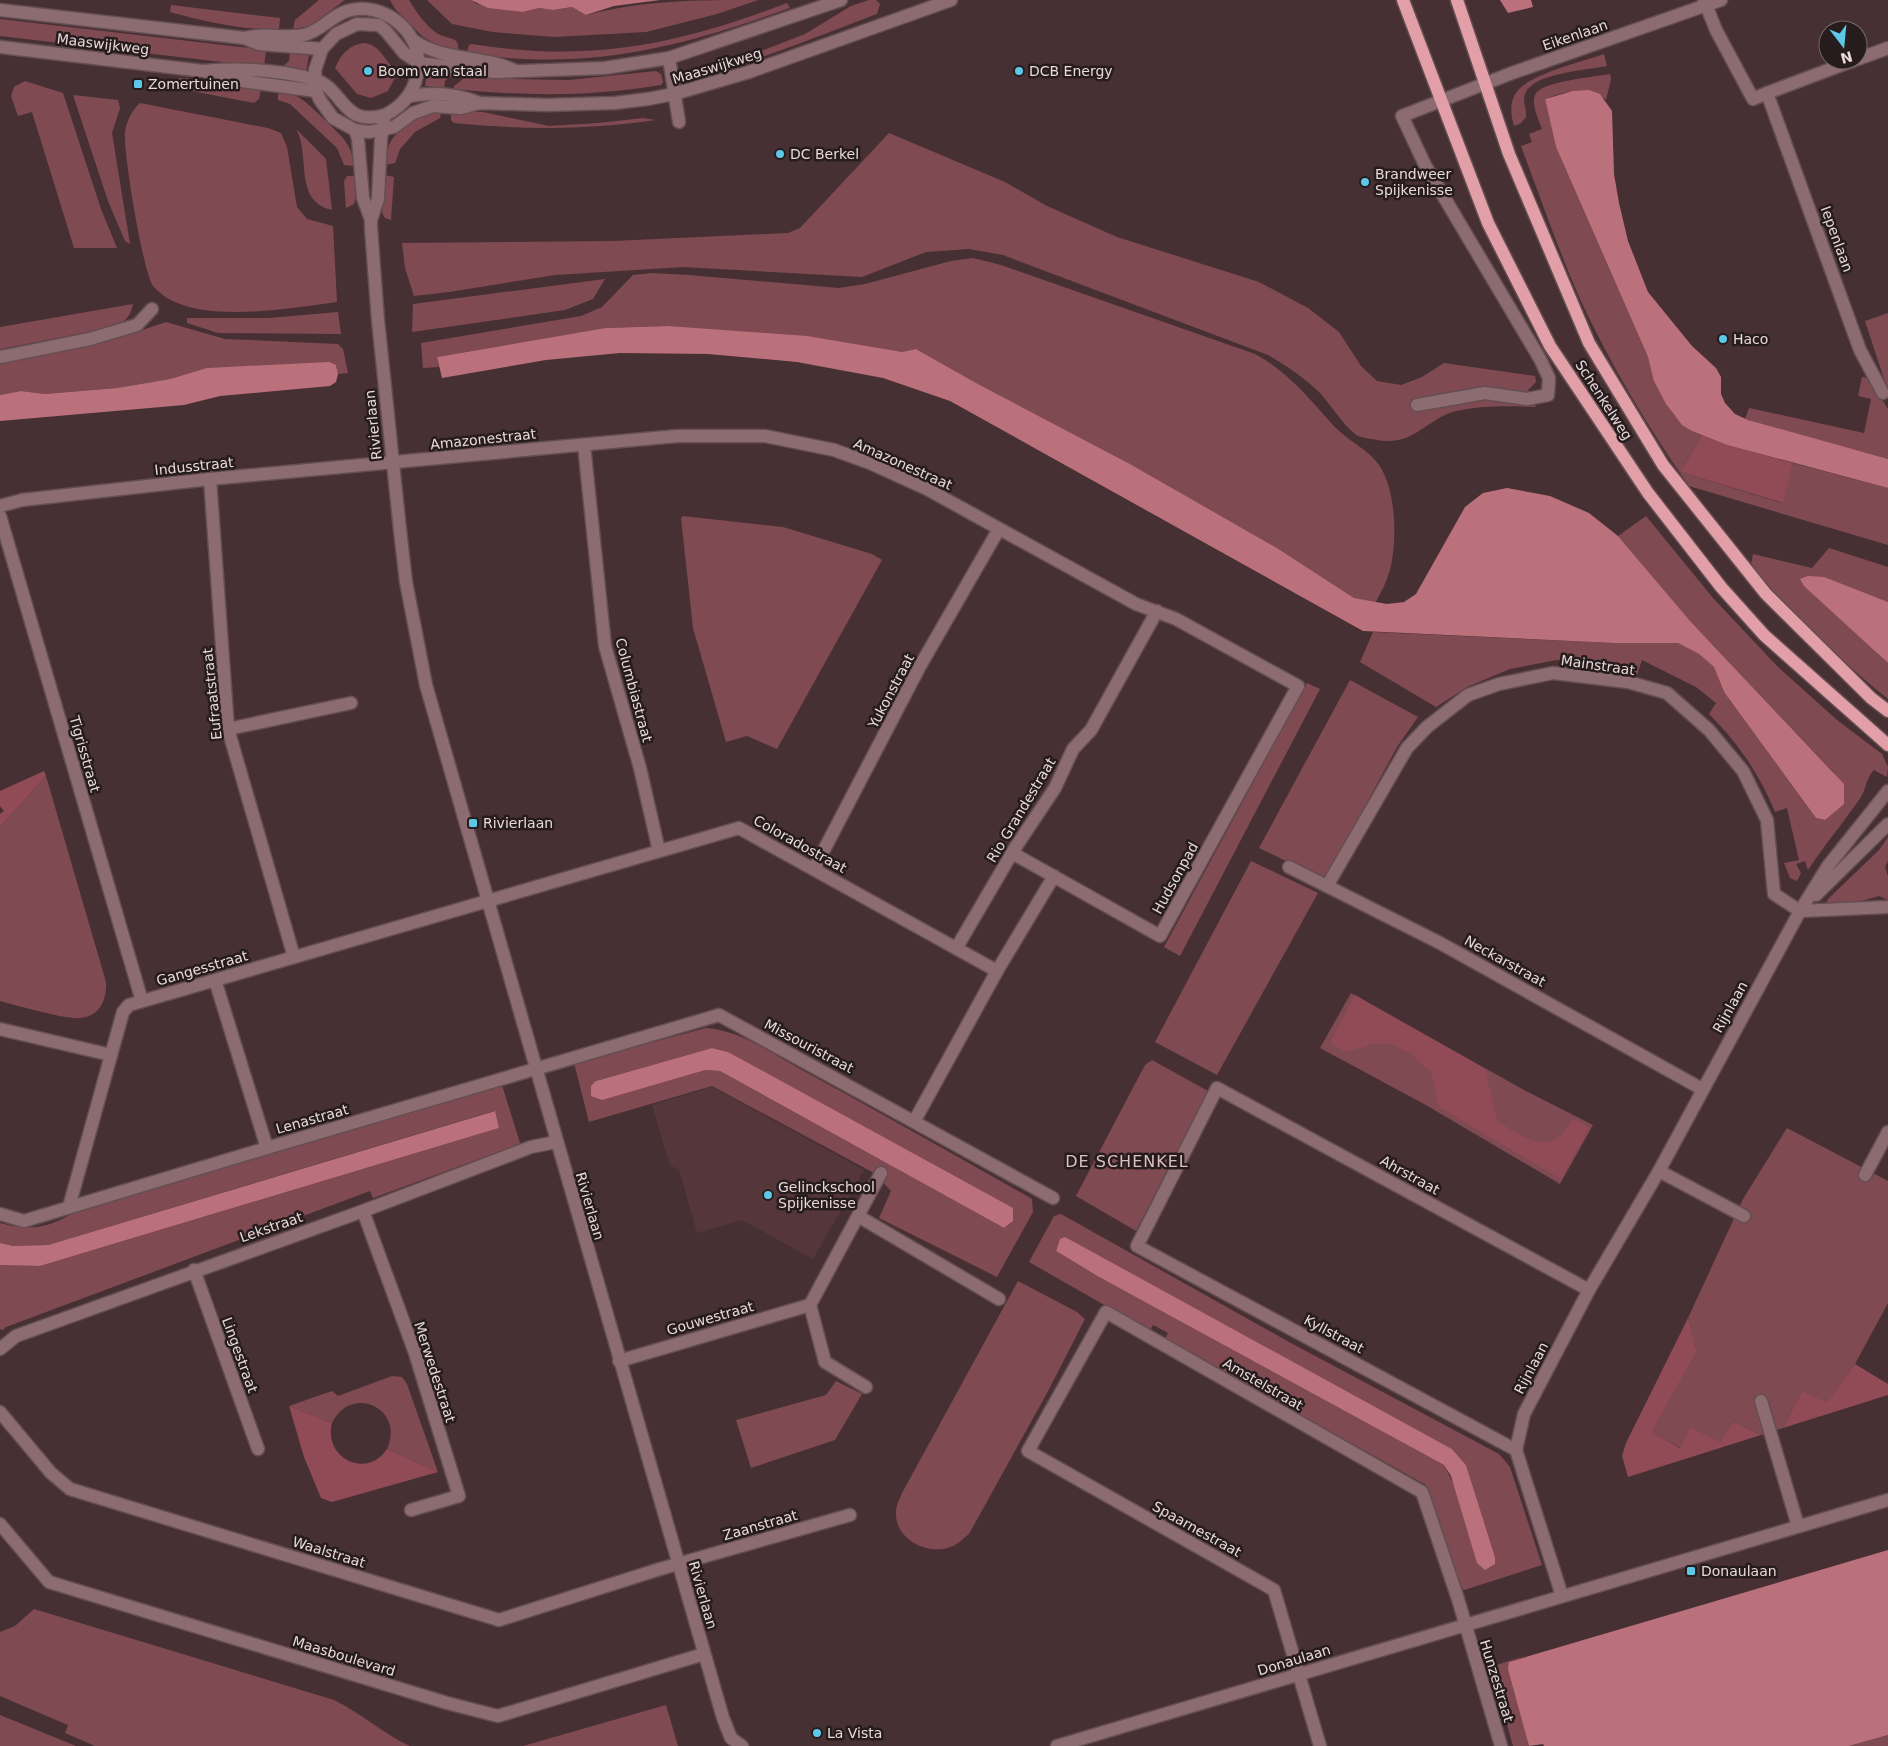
<svg xmlns="http://www.w3.org/2000/svg" width="1888" height="1746" font-family="'DejaVu Sans',sans-serif">
  <rect width="100%" height="100%" fill="#473033"/>
  <path fill="#55373b" d="M 712,1087 L 864,1170 L 813,1259 L 742,1220 L 697,1233 L 679,1169 L 670,1166 L 652,1105 Z"/>
  <g fill="#804a53" fill-rule="evenodd">
    <path d="M 319,0 L 345,0 L 310,26 L 293,29 L 295,20 Z"/>
    <path d="M 390,0 L 409,0 C 417,13 427,28 440,35 C 445,37 451,38 455,40 C 459,43 458,47 458,51 L 437,45 L 422,36 L 395,9 Z"/>
    <path d="M 427,0 L 471,0 L 477,4 L 523,12 L 539,8 L 553,10 L 572,7 L 587,15 C 645,0 697,0 758,0 L 717,14 L 646,32 L 554,37 L 493,32 L 452,24 Z"/>
    <path d="M 869,0 L 876,0 L 880,4 L 877,14 C 855,22 717,77 707,72 L 805,34 L 851,6 Z"/>
    <path d="M 787,3 L 790,8 C 678,48 587,72 467,53 L 469,45 L 472,44 C 591,63 677,45 787,3 Z"/>
    <path d="M 171,5 L 280,18 L 279,29 C 240,30 207,22 170,12 Z"/>
    <path d="M 0,19 L 266,50 L 264,67 L 0,36 Z"/>
    <path d="M 365,43 C 382,46 385,63 398,72 L 388,91 L 371,98 L 357,94 L 335,68 C 341,54 350,44 365,43 Z"/>
    <path d="M 290,53 L 309,55 L 306,72 L 280,69 L 289,61 Z"/>
    <path d="M 1604,54 L 1607,66 C 1588,70 1532,73 1525,94 C 1522,102 1527,109 1526,117 L 1521,123 L 1514,126 C 1511,115 1509,103 1516,93 C 1528,74 1582,62 1604,54 Z"/>
    <path d="M 428,69 L 453,73 L 453,75 L 445,81 L 444,88 L 425,86 Z"/>
    <path d="M 656,71 L 661,74 L 663,82 L 661,85 C 586,97 528,96 453,89 L 454,86 L 462,80 L 463,74 L 510,79 L 569,80 Z"/>
    <path d="M 1610,74 L 1611,79 L 1606,100 C 1591,85 1563,92 1545,99 L 1556,147 L 1648,357 C 1656,386 1670,424 1702,435 L 1680,472 L 1782,503 L 1793,463 L 1888,488 L 1888,545 L 1689,486 C 1648,427 1610,364 1580,299 C 1558,249 1540,197 1521,146 L 1532,142 L 1529,134 L 1542,129 C 1539,120 1531,105 1535,95 C 1541,81 1595,77 1610,74 Z"/>
    <path d="M 185,78 L 261,88 L 259,99 L 254,103 L 150,83 L 149,81 Z"/>
    <path d="M 25,81 L 63,93 L 101,209 L 117,248 L 74,248 L 32,112 L 18,116 L 11,96 L 14,87 Z"/>
    <path d="M 278,90 C 301,94 310,106 326,121 C 341,136 352,143 354,166 L 344,165 L 337,148 L 290,104 L 278,100 Z"/>
    <path d="M 73,95 L 118,100 L 120,108 L 112,133 L 130,244 L 125,241 L 108,201 Z"/>
    <path d="M 140,103 L 268,128 L 281,133 L 287,147 L 297,207 L 307,219 L 333,226 L 337,302 C 292,308 217,321 175,302 C 169,300 157,291 153,286 C 143,272 123,152 125,133 C 126,122 132,110 140,103 Z"/>
    <path d="M 433,112 L 441,113 L 440,118 L 415,132 L 400,149 L 395,163 L 385,165 C 386,159 387,151 389,145 C 395,130 418,117 433,112 Z"/>
    <path d="M 451,112 L 483,112 L 549,126 L 598,123 L 643,118 L 656,120 C 585,130 526,130 454,123 L 451,120 Z"/>
    <path d="M 296,129 L 326,159 L 332,210 C 293,201 311,155 296,129 Z"/>
    <path d="M 889,133 L 1005,182 L 1047,206 L 1117,237 L 1259,282 L 1308,308 L 1339,332 L 1361,366 L 1377,381 L 1401,385 L 1422,377 L 1444,363 L 1535,376 L 1536,382 L 1528,390 L 1536,407 C 1509,406 1482,405 1456,411 C 1425,419 1414,447 1377,440 C 1372,439 1363,438 1358,436 C 1345,428 1331,405 1320,393 C 1305,378 1287,366 1268,355 L 1003,255 L 969,249 L 926,252 L 862,277 L 683,267 L 555,275 L 449,292 L 414,296 L 405,268 L 402,243 L 613,241 L 788,233 L 800,228 Z"/>
    <path d="M 385,175 L 394,177 L 391,220 L 385,218 L 382,213 Z"/>
    <path d="M 347,176 L 355,176 L 356,195 L 354,204 L 346,208 L 344,181 Z"/>
    <path d="M 973,258 L 1001,265 L 1255,354 C 1287,371 1309,398 1333,425 C 1347,441 1367,448 1379,465 C 1397,490 1398,548 1388,576 C 1385,586 1379,595 1375,604 L 1354,598 L 1277,548 L 1130,464 L 978,384 L 916,349 L 902,352 L 668,326 L 605,328 L 437,357 L 439,367 L 423,368 L 421,343 L 581,316 L 602,307 L 633,275 L 652,273 L 689,275 L 839,288 L 865,284 L 951,261 Z"/>
    <path d="M 605,279 L 593,299 L 565,310 L 412,332 L 413,304 Z"/>
    <path d="M 133,304 C 130,319 123,323 110,328 L 0,349 L 0,327 Z"/>
    <path d="M 338,312 L 341,334 L 218,333 L 187,323 L 187,318 L 269,318 Z"/>
    <path d="M 1888,313 L 1888,391 L 1865,321 Z"/>
    <path d="M 166,322 L 225,339 L 338,344 L 343,349 L 348,373 L 338,374 L 336,365 L 208,368 L 170,379 L 117,388 L 45,394 L 21,391 L 0,395 L 0,361 L 119,338 Z"/>
    <path d="M 1862,377 L 1868,378 L 1888,409 L 1888,459 L 1775,429 L 1745,419 L 1749,408 L 1864,433 L 1871,399 L 1858,396 Z"/>
    <path d="M 683,516 L 783,527 L 872,554 L 882,560 L 777,749 L 747,736 L 726,742 L 693,628 L 681,518 Z"/>
    <path d="M 1646,516 L 1713,598 L 1777,666 L 1837,720 L 1882,754 L 1888,767 L 1887,777 L 1874,770 C 1865,780 1867,787 1861,797 C 1844,822 1825,844 1808,870 L 1805,861 L 1796,864 L 1801,873 L 1797,881 L 1790,878 L 1784,863 L 1799,860 L 1787,808 L 1775,812 C 1759,773 1738,743 1709,714 L 1716,703 L 1696,687 L 1642,660 L 1637,675 L 1625,667 L 1557,660 L 1510,669 L 1467,687 L 1436,707 L 1360,662 L 1373,632 L 1613,643 L 1678,643 L 1699,654 L 1714,667 L 1724,692 L 1816,818 L 1825,820 L 1834,773 L 1691,622 L 1618,536 Z"/>
    <path d="M 1829,548 L 1888,567 L 1888,602 L 1872,596 L 1878,654 L 1888,663 L 1888,699 C 1838,658 1791,615 1751,565 L 1753,554 L 1812,568 Z"/>
    <path d="M 1350,680 L 1418,717 L 1397,747 L 1325,880 L 1259,848 Z"/>
    <path d="M 1307,683 L 1320,689 L 1180,956 L 1164,947 Z"/>
    <path d="M 46,776 L 106,982 C 107,1000 100,1016 80,1018 C 68,1020 15,1005 0,1001 L 0,827 Z"/>
    <path d="M 1888,837 L 1888,861 L 1885,867 L 1888,876 L 1888,900 L 1879,896 L 1840,907 L 1823,907 L 1829,898 L 1879,850 Z"/>
    <path d="M 1251,861 L 1318,893 L 1217,1075 L 1155,1042 Z"/>
    <path d="M 1351,993 L 1524,1090 L 1593,1125 L 1560,1184 L 1424,1104 L 1320,1048 Z"/>
    <path d="M 706,1028 C 741,1030 776,1056 806,1072 C 882,1114 957,1156 1032,1199 L 1033,1212 L 997,1277 L 879,1218 L 891,1191 L 874,1173 L 712,1086 L 589,1122 L 574,1063 ZM 712,1048 L 728,1052 L 1011,1223 L 1004,1228 L 720,1071 L 705,1070 L 596,1081 Z"/>
    <path d="M 1152,1060 L 1208,1091 L 1136,1231 L 1076,1196 L 1145,1065 Z"/>
    <path d="M 502,1085 L 520,1143 L 517,1145 L 373,1198 L 370,1191 L 6,1327 L 3,1330 L 0,1329 L 0,1265 L 40,1266 L 499,1128 L 494,1111 L 48,1245 L 13,1246 L 0,1243 L 0,1223 C 34,1232 51,1227 80,1209 Z"/>
    <path d="M 1787,1128 L 1888,1181 L 1888,1303 L 1855,1364 L 1827,1404 L 1802,1391 L 1783,1428 L 1761,1435 L 1733,1421 L 1720,1442 L 1681,1448 L 1650,1432 L 1697,1351 L 1688,1318 L 1743,1199 Z"/>
    <path d="M 1061,1214 L 1289,1342 L 1499,1454 L 1510,1467 L 1542,1565 L 1461,1591 L 1426,1485 L 1165,1339 L 1168,1333 L 1153,1325 L 1150,1331 L 1029,1262 L 1054,1216 ZM 1065,1238 L 1452,1449 L 1466,1465 L 1495,1557 L 1495,1564 L 1444,1465 L 1099,1277 L 1056,1251 L 1060,1239 Z"/>
    <path d="M 1018,1281 L 1077,1312 L 1085,1319 L 1047,1393 L 969,1534 C 964,1538 958,1544 953,1546 C 929,1557 894,1540 896,1511 C 896,1506 900,1498 902,1493 Z"/>
    <path d="M 392,1376 L 402,1377 L 407,1384 L 438,1472 L 387,1449 C 406,1409 351,1383 332,1423 L 289,1406 L 332,1391 L 338,1396 Z"/>
    <path d="M 836,1381 L 862,1394 L 835,1440 L 751,1468 L 736,1420 L 826,1395 Z"/>
    <path d="M 34,1609 L 334,1700 C 361,1713 385,1735 410,1746 L 95,1746 L 65,1733 L 68,1725 L 0,1696 L 0,1632 L 15,1626 Z"/>
    <path d="M 1527,1655 L 1509,1662 L 1529,1746 L 1513,1746 L 1491,1667 Z"/>
    <path d="M 666,1705 L 678,1746 L 523,1746 Z"/>
    <path d="M 0,1715 L 76,1746 L 0,1746 Z"/>
    <path d="M 1888,1735 L 1888,1746 L 1849,1746 Z"/>
  </g>
  <g fill="#914b57">
    <path d="M 1702,435 L 1727,445 L 1793,463 L 1783,503 L 1680,472 Z"/>
    <path d="M 44,771 L 46,776 L 0,827 L 0,814 L 4,811 L 0,806 L 0,791 Z"/>
    <path d="M 1355,995 L 1485,1069 L 1497,1120 C 1509,1130 1539,1149 1554,1140 C 1563,1135 1567,1127 1573,1119 L 1589,1128 L 1561,1179 L 1439,1107 L 1431,1072 L 1412,1054 L 1391,1044 L 1372,1044 L 1346,1052 L 1330,1043 Z"/>
    <path d="M 1688,1318 L 1697,1351 L 1651,1432 L 1680,1448 L 1690,1428 L 1720,1442 L 1733,1421 L 1761,1435 L 1628,1477 L 1622,1456 L 1626,1443 Z"/>
    <path d="M 1855,1364 L 1888,1384 L 1888,1395 L 1783,1428 L 1802,1391 L 1827,1403 Z"/>
    <path d="M 289,1406 L 332,1423 C 323,1458 367,1480 387,1449 L 438,1472 L 332,1502 L 321,1498 L 304,1457 Z"/>
  </g>
  <g fill="#bb717c">
    <path d="M 471,0 L 660,0 L 614,6 L 586,15 L 572,7 L 553,10 L 539,8 L 523,12 L 488,8 Z"/>
    <path d="M 1500,0 L 1531,0 L 1533,7 L 1508,13 Z"/>
    <path d="M 1589,90 L 1600,94 L 1612,111 L 1614,174 L 1619,203 L 1628,241 L 1648,292 L 1692,346 L 1716,368 L 1721,377 L 1721,394 L 1725,403 L 1735,414 L 1748,420 L 1888,459 L 1888,488 L 1727,445 L 1692,431 L 1682,425 L 1666,404 L 1654,381 L 1648,357 L 1556,147 L 1545,99 L 1573,91 Z"/>
    <path d="M 668,326 L 807,336 L 902,352 L 916,349 L 978,384 L 1130,464 L 1277,548 L 1354,598 L 1387,604 L 1404,602 L 1416,594 L 1465,507 L 1483,493 L 1507,488 L 1550,496 L 1589,513 L 1618,536 L 1691,622 L 1844,784 L 1844,804 L 1825,820 L 1816,818 L 1724,692 L 1714,667 L 1699,654 L 1678,643 L 1614,643 L 1363,631 L 950,401 L 883,378 L 797,362 L 708,354 L 620,353 L 546,360 L 442,378 L 437,357 L 605,328 Z"/>
    <path d="M 329,362 L 336,365 L 338,374 L 336,382 L 330,386 L 220,396 L 184,405 L 0,421 L 0,395 L 21,391 L 45,394 L 117,388 L 170,379 L 207,368 Z"/>
    <path d="M 1808,576 L 1824,577 L 1888,602 L 1888,663 L 1804,586 L 1800,579 Z"/>
    <path d="M 712,1048 L 728,1052 L 1013,1208 L 1013,1221 L 1004,1228 L 720,1071 L 705,1070 L 602,1100 L 591,1096 L 591,1086 L 596,1081 Z"/>
    <path d="M 495,1111 L 499,1128 L 40,1266 L 0,1265 L 0,1243 L 13,1246 L 48,1245 Z"/>
    <path d="M 1065,1237 L 1452,1449 L 1466,1465 L 1495,1557 L 1495,1564 L 1485,1570 L 1477,1563 L 1451,1476 L 1444,1465 L 1099,1277 L 1056,1251 L 1060,1239 Z"/>
    <path d="M 1888,1550 L 1888,1735 L 1849,1746 L 1544,1746 L 1543,1744 L 1529,1746 L 1508,1669 L 1509,1662 Z"/>
  </g>
  <g fill="none" stroke-linecap="round" stroke-linejoin="round">
    <defs>
      <g id="minor">
        <path d="M 841,0 L 669,58 L 605,68 L 494,72 L 419,63 L 404,53 L 386,31 L 379,25 L 357,24 L 336,34 L 322,49 L 315,70 L 316,91 L 320,100 L 333,118 L 355,130 L 369,132 L 394,127 L 413,113 L 433,106 L 461,108 L 480,103 L 547,105 L 615,103 L 648,99 L 674,94 L 749,72 L 951,0"/>
        <path d="M 1704,0 L 1716,30 L 1753,99 L 1767,93 L 1860,350 L 1883,393"/>
        <path d="M 0,10 L 244,38 L 259,44 L 322,49"/>
        <path d="M 244,38 C 265,32 284,39 304,35 C 321,31 331,16 347,11 C 382,0 422,31 418,68 C 416,90 405,105 385,115 L 381,139 L 378,199 L 371,220 L 371,228 L 378,320 L 400,530 L 406,582 L 426,685 L 723,1718 L 731,1738 L 742,1746"/>
        <path d="M 413,40 C 442,61 481,55 514,70"/>
        <path d="M 0,47 L 203,71 C 238,68 278,70 313,79 C 345,88 341,128 385,115"/>
        <path d="M 669,58 L 679,122"/>
        <path d="M 1858,59 L 1888,48"/>
        <path d="M 207,72 L 227,79 L 316,91"/>
        <path d="M 1767,93 L 1855,60"/>
        <path d="M 410,96 C 434,92 457,94 480,103"/>
        <path d="M 355,130 L 358,139 L 363,198 L 371,220"/>
        <path d="M 0,357 L 90,339 L 137,325 L 152,309"/>
        <path d="M 1417,405 L 1485,393 L 1527,399 L 1548,395 L 1549,378 L 1540,359 L 1425,165 L 1402,116 L 1512,73 L 1721,0"/>
        <path d="M 584,445 L 605,646 L 640,768 L 659,851"/>
        <path d="M 210,479 L 228,729 L 294,957"/>
        <path d="M 0,506 L 22,500 L 210,479 L 677,436 L 765,436 L 834,450 L 870,463 L 927,489 L 1136,604 L 1176,619 L 1298,686 L 1160,936 L 1012,853"/>
        <path d="M 0,516 L 142,1001"/>
        <path d="M 228,729 L 351,703"/>
        <path d="M 1289,867 L 1440,943 L 1702,1089"/>
        <path d="M 814,869 L 920,666 L 999,529"/>
        <path d="M 1327,886 L 1407,748 L 1427,727 L 1468,695 L 1499,684 L 1553,673 L 1628,682 L 1667,693 L 1709,730 L 1743,771 L 1767,820 L 1774,894 L 1800,911"/>
        <path d="M 1816,895 L 1888,824"/>
        <path d="M 1800,911 L 1888,907"/>
        <path d="M 957,947 L 1015,848 L 1055,788 L 1073,749 L 1091,730 L 1157,611"/>
        <path d="M 215,980 L 267,1148 L 719,1015 L 1053,1198"/>
        <path d="M 0,1029 L 111,1055"/>
        <path d="M 915,1120 L 997,971 L 1054,876"/>
        <path d="M 1659,1171 L 1744,1216"/>
        <path d="M 1865,1175 L 1888,1132"/>
        <path d="M 69,1207 L 123,1012 L 129,1005 L 739,828 L 997,971"/>
        <path d="M 363,1211 L 415,1353 L 459,1496 L 411,1510"/>
        <path d="M 0,1214 L 24,1221 L 267,1148"/>
        <path d="M 858,1216 L 999,1299"/>
        <path d="M 194,1270 L 258,1449"/>
        <path d="M 810,1305 L 825,1362 L 866,1387"/>
        <path d="M 0,1349 L 16,1336 L 363,1211 L 531,1147 L 556,1142"/>
        <path d="M 619,1361 L 810,1305 L 881,1173"/>
        <path d="M 1761,1401 L 1798,1526"/>
        <path d="M 0,1412 L 51,1473 L 70,1489 L 499,1620 L 660,1569 L 850,1515"/>
        <path d="M 1516,1450 L 1137,1246 L 1217,1088 L 1589,1290"/>
        <path d="M 0,1524 L 49,1582 L 447,1703 L 498,1716 L 704,1654"/>
        <path d="M 1562,1596 L 1516,1450 L 1524,1414 L 1589,1290 L 1659,1171 L 1800,911 L 1828,866 L 1888,791"/>
        <path d="M 1057,1746 L 1888,1500"/>
        <path d="M 1320,1746 L 1274,1590 L 1028,1451 L 1106,1312 L 1422,1492 L 1458,1599 L 1501,1746"/>
      </g>
      <g id="major">
        <path d="M 1403,0 L 1488,223 L 1550,346 L 1648,493 L 1721,587 L 1764,635 L 1888,745"/>
        <path d="M 1457,0 L 1509,154 L 1589,343 L 1663,465 L 1766,594 L 1871,698 L 1888,711"/>
      </g>
    </defs>
    <use href="#minor" stroke="#644e51" stroke-width="15"/>
    <use href="#major" stroke="#644e51" stroke-width="15"/>
    <use href="#minor" stroke="#8d6c71" stroke-width="12"/>
    <use href="#major" stroke="#e29fa8" stroke-width="12"/>
  </g>
  <g fill="#5cc7e7" stroke="#261c1d" stroke-width="2">
    <circle cx="368" cy="71" r="5"/>
    <circle cx="1019" cy="71" r="5"/>
    <rect x="133" y="79" width="10" height="10" rx="2.5"/>
    <circle cx="780" cy="154" r="5"/>
    <circle cx="1365" cy="182" r="5"/>
    <circle cx="1723" cy="339" r="5"/>
    <rect x="468" y="818" width="10" height="10" rx="2.5"/>
    <circle cx="768" cy="1195" r="5"/>
    <rect x="1686" y="1566" width="10" height="10" rx="2.5"/>
    <circle cx="817" cy="1733" r="5"/>
  </g>
  <g text-anchor="middle" dominant-baseline="central" stroke-width="5" stroke-linejoin="round" paint-order="stroke">
    <g font-size="14" fill="#e8d9db" stroke="#261c1d">
      <text transform="translate(1575 35) rotate(-19)">Eikenlaan</text>
      <text transform="translate(103 44) rotate(7)">Maaswijkweg</text>
      <text transform="translate(717 66) rotate(-17)">Maaswijkweg</text>
      <text transform="translate(1837 239) rotate(70)">Iepenlaan</text>
      <text transform="translate(1604 400) rotate(57)">Schenkelweg</text>
      <text transform="translate(373 425) rotate(-96)">Rivierlaan</text>
      <text transform="translate(483 439) rotate(-6)">Amazonestraat</text>
      <text transform="translate(903 464) rotate(24)">Amazonestraat</text>
      <text transform="translate(194 466) rotate(-6)">Indusstraat</text>
      <text transform="translate(1598 665) rotate(8)">Mainstraat</text>
      <text transform="translate(634 690) rotate(75)">Columbiastraat</text>
      <text transform="translate(891 691) rotate(-62)">Yukonstraat</text>
      <text transform="translate(212 694) rotate(-96)">Eufraatstraat</text>
      <text transform="translate(85 754) rotate(74)">Tigrisstraat</text>
      <text transform="translate(1021 810) rotate(-59)">Rio Grandestraat</text>
      <text transform="translate(800 844) rotate(29)">Coloradostraat</text>
      <text transform="translate(1175 878) rotate(-61)">Hudsonpad</text>
      <text transform="translate(1505 961) rotate(29)">Neckarstraat</text>
      <text transform="translate(202 968) rotate(-16)">Gangesstraat</text>
      <text transform="translate(1730 1007) rotate(-61)">Rijnlaan</text>
      <text transform="translate(809 1046) rotate(28)">Missouristraat</text>
      <text transform="translate(312 1119) rotate(-16)">Lenastraat</text>
      <text transform="translate(1410 1175) rotate(29)">Ahrstraat</text>
      <text transform="translate(590 1206) rotate(74)">Rivierlaan</text>
      <text transform="translate(271 1227) rotate(-19)">Lekstraat</text>
      <text transform="translate(710 1318) rotate(-16)">Gouwestraat</text>
      <text transform="translate(1334 1334) rotate(28)">Kyllstraat</text>
      <text transform="translate(240 1355) rotate(70)">Lingestraat</text>
      <text transform="translate(1531 1368) rotate(-62)">Rijnlaan</text>
      <text transform="translate(435 1372) rotate(72)">Merwedestraat</text>
      <text transform="translate(1263 1384) rotate(30)">Amstelstraat</text>
      <text transform="translate(760 1525) rotate(-16)">Zaanstraat</text>
      <text transform="translate(1197 1529) rotate(29)">Spaarnestraat</text>
      <text transform="translate(329 1552) rotate(17)">Waalstraat</text>
      <text transform="translate(703 1595) rotate(74)">Rivierlaan</text>
      <text transform="translate(344 1656) rotate(17)">Maasboulevard</text>
      <text transform="translate(1294 1660) rotate(-17)">Donaulaan</text>
      <text transform="translate(1497 1681) rotate(73)">Hunzestraat</text>
    </g>
    <g font-size="14" fill="#e8d9db" stroke="#261c1d" text-anchor="start">
      <text x="378" y="71">Boom van staal</text>
      <text x="1029" y="71">DCB Energy</text>
      <text x="148" y="84">Zomertuinen</text>
      <text x="790" y="154">DC Berkel</text>
      <text x="1375" y="174">Brandweer<tspan x="1375" dy="16">Spijkenisse</tspan></text>
      <text x="1733" y="339">Haco</text>
      <text x="483" y="823">Rivierlaan</text>
      <text x="778" y="1187">Gelinckschool<tspan x="778" dy="16">Spijkenisse</tspan></text>
      <text x="1701" y="1571">Donaulaan</text>
      <text x="827" y="1733">La Vista</text>
    </g>
    <g font-size="16" letter-spacing="1" fill="#dcbfc2" stroke="#261c1d">
      <text x="1127" y="1161">DE SCHENKEL</text>
    </g>
  </g>
  <g transform="translate(1843 45) rotate(164)"><circle r="24" fill="#261c1d" stroke="#746869"/>
  <path d="M0-4L9 19L0 12L-9 19Z" fill="#5cc7e7"/>
  <text y="-8" font-size="14" font-weight="bold" text-anchor="middle" fill="#e8d9db">N</text>
  </g>
</svg>
